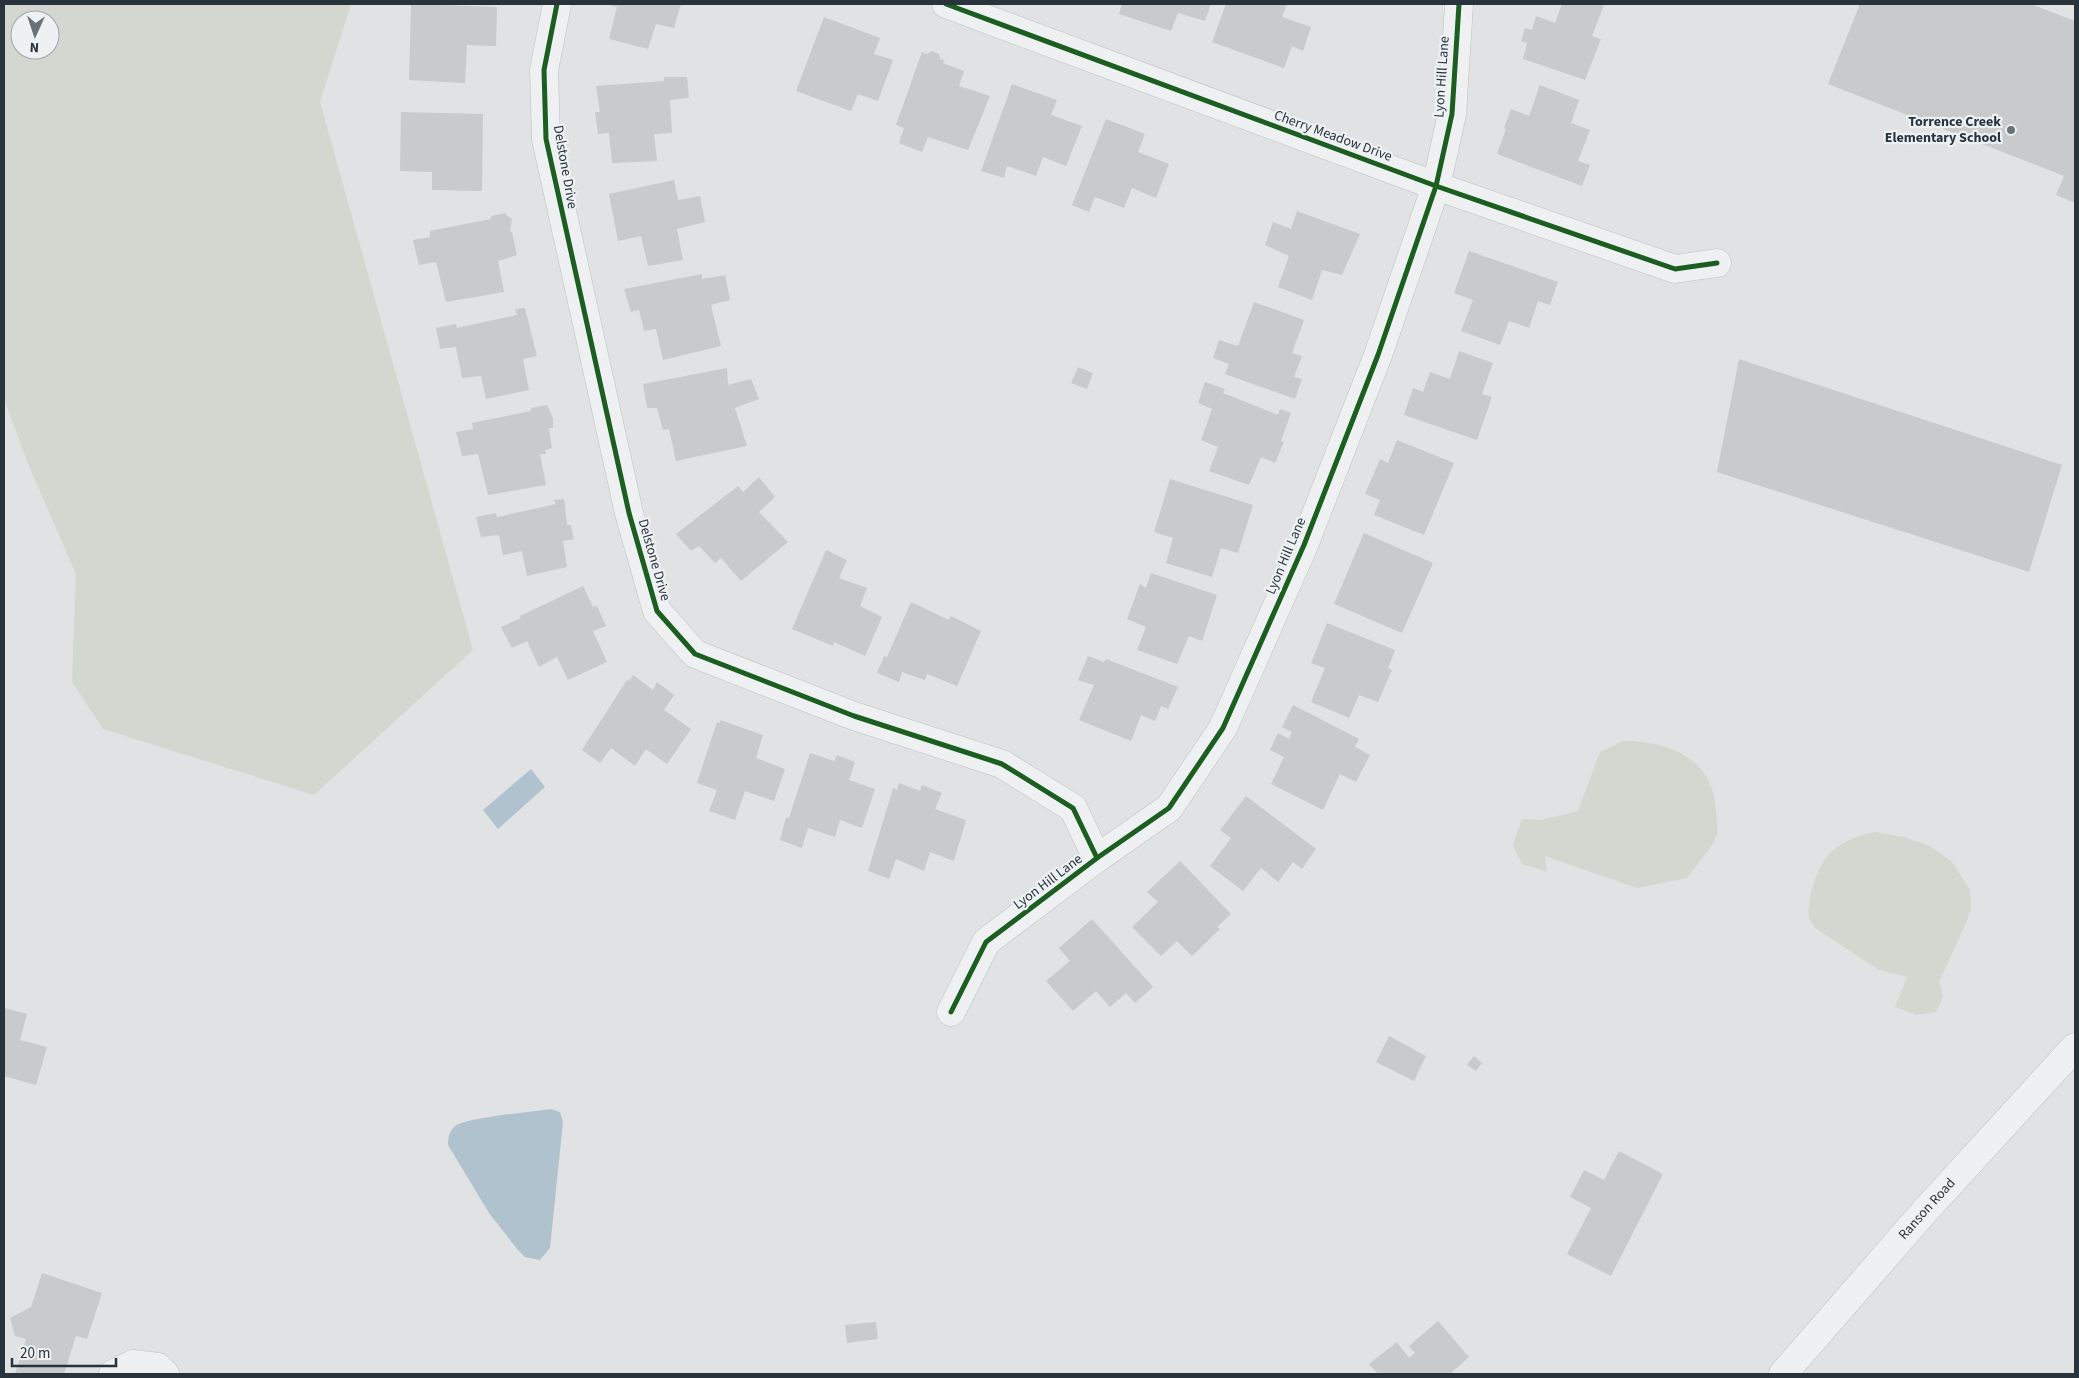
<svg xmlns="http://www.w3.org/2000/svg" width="2079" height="1378" font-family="'Source Sans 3',sans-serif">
  <rect width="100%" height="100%" fill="#e0e2e4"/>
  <g fill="#d2d8d0" fill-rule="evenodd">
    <path d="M 4,4 L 351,4 L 320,102 L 473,650 L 314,795 L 103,729 L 72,682 L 76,574 L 28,464 L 4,399 ZM 20,20 L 50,20 L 50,50 L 20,50 Z"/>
    <path d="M 1623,741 C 1669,741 1713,758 1716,810 C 1716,818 1719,831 1716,837 C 1709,852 1696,865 1687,878 L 1637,888 L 1545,856 L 1547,872 L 1522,864 L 1513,845 L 1522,819 L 1541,820 L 1578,811 L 1600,752 Z"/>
    <path d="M 1875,832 L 1904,837 L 1930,846 L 1952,862 L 1970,890 L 1971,907 L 1967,921 L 1939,982 L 1943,996 L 1936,1012 L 1917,1015 L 1895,1007 L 1907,977 L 1879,970 L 1815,928 C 1813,925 1810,921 1809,918 C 1806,902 1817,868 1827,856 C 1838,843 1859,835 1875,832 Z"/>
  </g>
  <g fill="#b0c2cd">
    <path d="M 531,769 L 545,787 L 498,829 L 483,810 Z"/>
    <path d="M 551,1109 L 560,1112 L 563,1122 L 550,1248 L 540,1260 L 525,1257 L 518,1250 L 489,1213 L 448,1145 C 448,1138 449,1132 454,1127 C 465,1117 533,1112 551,1109 Z"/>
  </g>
  <g fill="#c8cacc">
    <path d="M 411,4 L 497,7 L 496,46 L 467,45 L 465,83 L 409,80 Z"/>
    <path d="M 606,4 L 681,4 L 674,28 L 656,24 L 648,49 L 609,39 L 617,7 Z"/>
    <path d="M 1122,4 L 1211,4 L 1205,21 L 1178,13 L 1171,31 L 1119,14 Z"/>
    <path d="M 1226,4 L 1287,4 L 1282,17 L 1311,27 L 1303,51 L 1292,46 L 1284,68 L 1212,42 Z"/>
    <path d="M 1562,4 L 1604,5 L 1592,36 L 1601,39 L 1585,80 L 1523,59 L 1527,43 L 1521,41 L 1525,28 L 1532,30 L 1536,16 L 1555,23 Z"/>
    <path d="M 1860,4 L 2031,4 L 2075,21 L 2075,203 L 2056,195 L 2064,176 L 1828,84 Z"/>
    <path d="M 824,17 L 880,38 L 874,54 L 893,60 L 878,101 L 858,94 L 851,111 L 796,91 Z"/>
    <path d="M 932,51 L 939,54 L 940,59 L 944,60 L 943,63 L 964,71 L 959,86 L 990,96 L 968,150 L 928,137 L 922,152 L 899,143 L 904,128 L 896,125 L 922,52 L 927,54 Z"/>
    <path d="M 664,77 L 687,77 L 689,98 L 670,100 L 672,133 L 654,134 L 657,161 L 612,163 L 609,133 L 598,134 L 595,112 L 600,112 L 596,86 L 664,81 Z"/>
    <path d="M 1012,84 L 1057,100 L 1051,115 L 1082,126 L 1066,166 L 1043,157 L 1036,176 L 1007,166 L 1004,178 L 981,171 Z"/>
    <path d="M 1540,85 L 1579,100 L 1571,123 L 1590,130 L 1578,161 L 1590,165 L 1582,186 L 1497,154 L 1506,129 L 1504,128 L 1511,109 L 1529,116 Z"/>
    <path d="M 401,112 L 483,114 L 482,191 L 432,190 L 432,172 L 400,171 Z"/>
    <path d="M 1106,119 L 1145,134 L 1138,152 L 1169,164 L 1156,198 L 1132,188 L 1124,208 L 1095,197 L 1089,212 L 1072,205 Z"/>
    <path d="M 674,180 L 678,200 L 700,196 L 705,222 L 677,229 L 683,260 L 648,266 L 641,236 L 618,241 L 609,194 Z"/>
    <path d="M 1297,211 L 1360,234 L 1342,275 L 1322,270 L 1312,300 L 1278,287 L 1289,256 L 1265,245 L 1273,222 L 1291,229 Z"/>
    <path d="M 506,213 L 506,215 L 512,219 L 510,231 L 512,232 L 517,255 L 498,261 L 504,292 L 446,302 L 436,262 L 419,265 L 413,240 L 430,237 L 430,231 L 491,219 L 491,216 Z"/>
    <path d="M 1469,251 L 1558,282 L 1550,305 L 1538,301 L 1529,328 L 1509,321 L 1500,345 L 1461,331 L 1473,300 L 1454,293 Z"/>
    <path d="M 702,274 L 702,279 L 725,275 L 730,300 L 711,305 L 721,346 L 663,360 L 656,329 L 644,331 L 639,310 L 631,312 L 624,289 Z"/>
    <path d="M 1254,302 L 1304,320 L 1292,353 L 1302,356 L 1294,377 L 1302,379 L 1295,399 L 1225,374 L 1229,364 L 1213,358 L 1219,340 L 1238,346 Z"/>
    <path d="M 525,308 L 537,356 L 523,359 L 529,390 L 486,399 L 481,376 L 462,378 L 456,347 L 440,349 L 436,328 L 456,324 L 457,328 L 517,315 L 515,309 Z"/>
    <path d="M 1459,351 L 1493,363 L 1482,394 L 1492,397 L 1477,440 L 1404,415 L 1413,388 L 1423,392 L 1430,372 L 1450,379 Z"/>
    <path d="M 1739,359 L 2062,465 L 2029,572 L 1717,472 Z"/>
    <path d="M 1078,367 L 1093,373 L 1087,389 L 1071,383 Z"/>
    <path d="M 727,368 L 728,385 L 751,379 L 759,399 L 735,408 L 747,446 L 676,461 L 669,429 L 663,430 L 657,408 L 647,408 L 643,384 Z"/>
    <path d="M 1205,382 L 1225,389 L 1223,393 L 1278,415 L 1280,409 L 1291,413 L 1281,441 L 1284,442 L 1275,463 L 1261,457 L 1249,485 L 1209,471 L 1218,447 L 1201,440 L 1212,409 L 1198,403 Z"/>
    <path d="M 547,405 L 553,418 L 553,428 L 549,428 L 552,448 L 545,450 L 546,454 L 540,454 L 546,485 L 488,495 L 478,454 L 462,456 L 456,432 L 473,429 L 472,423 L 531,411 L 531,408 Z"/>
    <path d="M 1397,440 L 1454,463 L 1424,535 L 1374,515 L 1380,500 L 1365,494 L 1380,459 L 1388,463 Z"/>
    <path d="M 759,477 L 775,497 L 759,512 L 788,542 L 741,581 L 721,558 L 715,563 L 699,546 L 691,551 L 676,534 L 738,486 L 743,492 Z"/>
    <path d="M 1170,479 L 1253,505 L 1238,553 L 1221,548 L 1212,577 L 1166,563 L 1173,538 L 1154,532 Z"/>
    <path d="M 564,499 L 567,525 L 571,525 L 574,539 L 563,541 L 567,567 L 527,576 L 522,551 L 503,555 L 499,535 L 481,537 L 476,517 L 496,513 L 497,517 L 556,504 L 554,500 Z"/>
    <path d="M 1364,533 L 1433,563 L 1402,633 L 1334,604 Z"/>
    <path d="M 826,550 L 847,560 L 839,578 L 867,588 L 860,606 L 882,617 L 865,656 L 834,642 L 833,646 L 792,629 Z"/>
    <path d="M 1151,573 L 1217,595 L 1202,641 L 1189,636 L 1177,664 L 1137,650 L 1146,627 L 1127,619 L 1140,584 L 1146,588 Z"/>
    <path d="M 583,586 L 593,607 L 597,606 L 606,626 L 593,631 L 607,662 L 568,680 L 557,657 L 539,667 L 527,641 L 512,648 L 501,627 L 521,618 L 520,616 Z"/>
    <path d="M 911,602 L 949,620 L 951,616 L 981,631 L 957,686 L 927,674 L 925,680 L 902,672 L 899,682 L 877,673 L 884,656 L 887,657 Z"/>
    <path d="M 1327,623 L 1395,650 L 1388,668 L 1392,670 L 1378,702 L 1359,695 L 1349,718 L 1311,702 L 1325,668 L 1311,663 Z"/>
    <path d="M 1088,656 L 1104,662 L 1106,659 L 1178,687 L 1168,709 L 1161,706 L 1155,721 L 1141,715 L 1131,741 L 1079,720 L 1094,685 L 1078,680 Z"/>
    <path d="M 633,675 L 653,690 L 657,682 L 674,695 L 664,710 L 691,729 L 667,764 L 646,749 L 635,766 L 611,748 L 600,763 L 582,750 L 627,680 L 629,681 Z"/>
    <path d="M 1293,705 L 1359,739 L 1355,747 L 1370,755 L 1356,782 L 1340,774 L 1323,810 L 1271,784 L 1284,757 L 1270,750 L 1278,733 L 1289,739 L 1292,732 L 1282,727 Z"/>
    <path d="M 720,720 L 763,735 L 756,758 L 785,769 L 774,801 L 745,791 L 735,820 L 709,811 L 717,790 L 697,783 L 717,722 L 720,723 Z"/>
    <path d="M 810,753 L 834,761 L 837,755 L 855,762 L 849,780 L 875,789 L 862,828 L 840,820 L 835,837 L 808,828 L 802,848 L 780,840 L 786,817 L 789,818 Z"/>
    <path d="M 899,783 L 920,791 L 922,785 L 942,793 L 935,809 L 966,820 L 954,861 L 930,852 L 924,871 L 896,859 L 889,879 L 868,871 L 893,788 L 897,790 Z"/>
    <path d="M 1246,796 L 1316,849 L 1302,869 L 1293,862 L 1278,882 L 1261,868 L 1243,891 L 1210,866 L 1231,838 L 1220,830 Z"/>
    <path d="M 1180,861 L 1231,914 L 1217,927 L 1220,929 L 1192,956 L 1177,941 L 1161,956 L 1132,927 L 1158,902 L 1147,892 Z"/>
    <path d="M 1092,919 L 1153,987 L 1135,1003 L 1126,993 L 1110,1007 L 1096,991 L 1073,1011 L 1046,981 L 1070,961 L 1059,948 Z"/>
    <path d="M 4,1008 L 27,1014 L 20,1040 L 47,1047 L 36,1085 L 4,1076 Z"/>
    <path d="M 1389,1036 L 1426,1056 L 1414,1081 L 1376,1062 Z"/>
    <path d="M 1474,1056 L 1482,1063 L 1476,1071 L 1467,1065 Z"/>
    <path d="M 1619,1151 L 1663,1174 L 1611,1276 L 1567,1254 L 1591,1208 L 1570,1197 L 1584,1170 L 1604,1180 Z"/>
    <path d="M 42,1273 L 102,1293 L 87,1339 L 76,1336 L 64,1374 L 15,1374 L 26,1339 L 15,1336 L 10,1318 L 31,1307 Z"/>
    <path d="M 1438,1321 L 1469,1357 L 1450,1374 L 1378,1374 L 1369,1364 L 1397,1342 L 1409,1358 L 1415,1353 L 1409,1346 Z"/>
    <path d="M 876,1322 L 878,1339 L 847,1343 L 845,1325 Z"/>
  </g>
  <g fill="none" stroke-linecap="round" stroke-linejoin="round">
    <defs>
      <g id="minor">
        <path d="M 557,4 L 544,70 L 546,139 L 629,513 L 657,611 L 695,654 L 854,716 L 1002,764 L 1073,808 L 1097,858"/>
        <path d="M 946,4 L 1436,186 L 1675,269 L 1717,263"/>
        <path d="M 951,1012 L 986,942 L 1097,858 L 1169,808 L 1223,728 L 1304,545 L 1378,355 L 1436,186 L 1452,114 L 1459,4"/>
        <path d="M 113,1374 L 133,1364 L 158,1367 L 165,1374"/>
        <path id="s1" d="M 1783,1374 L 1924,1212 L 2075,1047"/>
      </g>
    </defs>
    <use href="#minor" stroke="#bec0c2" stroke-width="29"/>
    <use href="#minor" stroke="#eff0f1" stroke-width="28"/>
    <defs>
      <g id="cycleway">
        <path d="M 557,4 L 544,70 L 546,139 L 629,513 L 657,611 L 695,654 L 854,716 L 1002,764 L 1073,808 L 1097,858"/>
        <path d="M 946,4 L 1436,186 L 1675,269 L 1717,263"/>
        <path d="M 951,1012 L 986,942 L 1097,858 L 1169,808 L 1223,728 L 1304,545 L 1378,355 L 1436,186 L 1452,114 L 1459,4"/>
      </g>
    </defs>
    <use href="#cycleway" stroke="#edf1f4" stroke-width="8"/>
    <use href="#cycleway" stroke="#1b5e20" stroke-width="5"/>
  </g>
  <circle fill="#697076" stroke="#edf1f4" stroke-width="2" cx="2011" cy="130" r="5"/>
  <g text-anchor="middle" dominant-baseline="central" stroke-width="4.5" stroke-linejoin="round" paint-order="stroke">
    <g font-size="14" fill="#29333b" stroke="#edf1f4">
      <text transform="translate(1442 77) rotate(-86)">Lyon Hill Lane</text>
      <text transform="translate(1333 136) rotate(20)">Cherry Meadow Drive</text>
      <text transform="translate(565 167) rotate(80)">Delstone Drive</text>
      <text transform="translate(1286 556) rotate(-67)">Lyon Hill Lane</text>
      <text transform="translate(654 560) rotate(74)">Delstone Drive</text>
      <text transform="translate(1048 882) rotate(-37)">Lyon Hill Lane</text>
      <text stroke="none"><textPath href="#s1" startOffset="219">Ranson Road</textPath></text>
    </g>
    <g font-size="14" font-weight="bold" fill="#29333b" stroke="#edf1f4" text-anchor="end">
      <text x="2001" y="122">Torrence Creek<tspan x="2001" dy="16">Elementary School</tspan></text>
    </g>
  </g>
  <rect width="2079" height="1378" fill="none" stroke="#29333b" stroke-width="10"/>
  <g transform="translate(35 35) rotate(183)"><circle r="24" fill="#edf1f4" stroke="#9fa5aa"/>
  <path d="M0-4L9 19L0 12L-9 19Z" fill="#697076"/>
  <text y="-8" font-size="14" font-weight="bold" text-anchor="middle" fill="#29333b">N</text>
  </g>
  <path d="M12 1358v8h104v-8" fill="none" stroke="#29333b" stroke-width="2.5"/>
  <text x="20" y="1358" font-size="15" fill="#29333b" stroke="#edf1f4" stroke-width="4" paint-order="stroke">20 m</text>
</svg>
